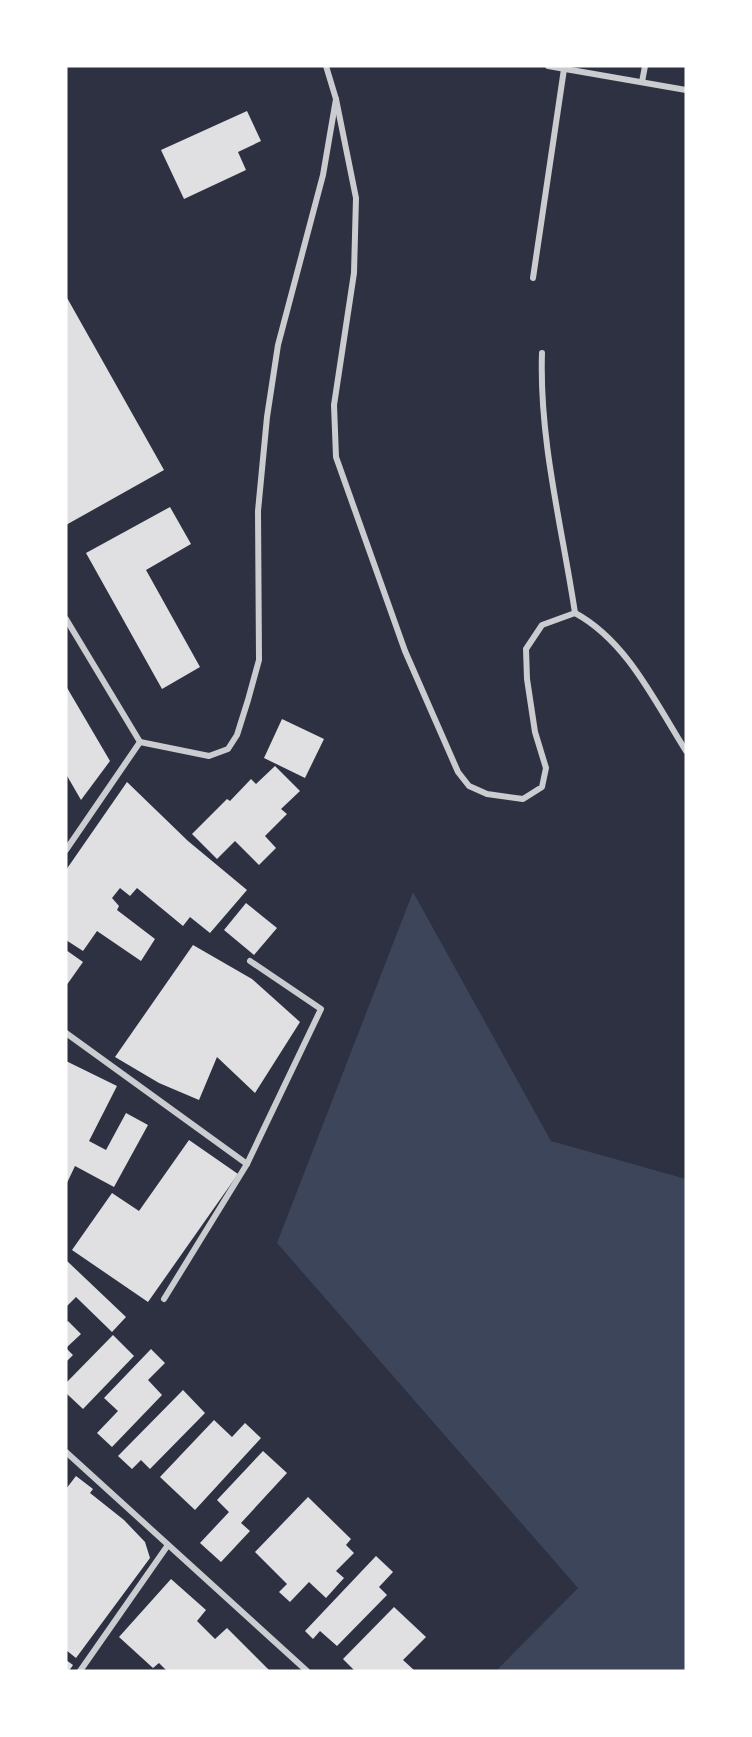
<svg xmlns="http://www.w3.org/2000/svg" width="752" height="1737" font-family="Mulish,sans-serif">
  <rect width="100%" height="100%" fill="#2d3142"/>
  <path fill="#3c4559" d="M 413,892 L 551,1141 L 686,1179 L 686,1671 L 496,1671 L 578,1588 L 277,1243 Z"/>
  <g fill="#e0e0e3">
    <path d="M 247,111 L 261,141 L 238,152 L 246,170 L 184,199 L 161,150 Z"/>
    <path d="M 66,296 L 164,470 L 66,525 Z"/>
    <path d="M 170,507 L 191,544 L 146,570 L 200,667 L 162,689 L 86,553 Z"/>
    <path d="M 66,686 L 110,761 L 81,800 L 66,774 Z"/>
    <path d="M 282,719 L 324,739 L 305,778 L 264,758 Z"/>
    <path d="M 275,766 L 300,791 L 281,809 L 287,814 L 265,836 L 276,848 L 259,865 L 235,841 L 217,859 L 192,834 L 227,799 L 230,801 L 251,779 L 256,784 Z"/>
    <path d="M 127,782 L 188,841 L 247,890 L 210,933 L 190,917 L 183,926 L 137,888 L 130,896 L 120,888 L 112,898 L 119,906 L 117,910 L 155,939 L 141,961 L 97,931 L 83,951 L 66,940 L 66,870 Z"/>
    <path d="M 246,903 L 277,928 L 254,955 L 224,930 Z"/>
    <path d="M 193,945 L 252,979 L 300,1022 L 255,1093 L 217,1057 L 199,1100 L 159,1083 L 115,1057 Z"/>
    <path d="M 66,950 L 83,962 L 66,986 Z"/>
    <path d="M 66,1061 L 117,1086 L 89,1141 L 106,1150 L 126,1113 L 148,1125 L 114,1187 L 75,1166 L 66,1185 Z"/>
    <path d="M 189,1140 L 238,1174 L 148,1302 L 72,1250 L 112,1193 L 139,1211 Z"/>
    <path d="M 66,1260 L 126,1317 L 112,1332 L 76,1297 L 66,1307 Z"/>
    <path d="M 68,1321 L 81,1334 L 66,1348 L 73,1355 L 66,1362 L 66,1323 Z"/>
    <path d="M 113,1335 L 134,1356 L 83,1409 L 66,1393 L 66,1383 Z"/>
    <path d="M 151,1349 L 165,1363 L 148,1380 L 162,1395 L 112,1447 L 97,1433 L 118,1411 L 104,1398 Z"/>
    <path d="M 183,1390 L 205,1413 L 150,1469 L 141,1460 L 132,1469 L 118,1456 Z"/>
    <path d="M 214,1420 L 232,1437 L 245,1423 L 261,1438 L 195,1510 L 160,1477 Z"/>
    <path d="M 263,1451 L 287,1473 L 241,1523 L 250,1531 L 221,1562 L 200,1543 L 229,1512 L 217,1500 Z"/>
    <path d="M 76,1476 L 93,1489 L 90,1493 L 124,1520 L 145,1542 L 150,1558 L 76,1658 L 66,1650 L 66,1489 Z"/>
    <path d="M 308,1497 L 351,1539 L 346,1545 L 354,1553 L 336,1571 L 344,1578 L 326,1598 L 309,1582 L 290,1602 L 279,1592 L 287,1584 L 255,1552 Z"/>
    <path d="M 376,1556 L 393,1572 L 379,1587 L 387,1595 L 337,1646 L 320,1631 L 313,1639 L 305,1631 Z"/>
    <path d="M 171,1579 L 206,1610 L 197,1621 L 215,1639 L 227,1628 L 270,1671 L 167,1671 L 159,1663 L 153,1668 L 119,1637 Z"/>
    <path d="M 394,1607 L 426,1637 L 403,1660 L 415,1671 L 355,1671 L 343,1659 Z"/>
    <path d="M 66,1660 L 73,1665 L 69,1671 L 66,1671 Z"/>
  </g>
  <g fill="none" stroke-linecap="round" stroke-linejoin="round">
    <g stroke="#caccd0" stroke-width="6">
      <path d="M 548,66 L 686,90"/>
      <path d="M 642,82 L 645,66"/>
      <path d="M 336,99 L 356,198 L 354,273 L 334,405 L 336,457 L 405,651 L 458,772 L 469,786 L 487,794 L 523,799 L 542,787 L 546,768 L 535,732 L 527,679 L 526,649 L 542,625 L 575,613 C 627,641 655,702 686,751"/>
      <path d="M 533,278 L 564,69"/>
      <path d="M 542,353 C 539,440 562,527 575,613"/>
      <path d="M 66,619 L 140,742"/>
      <path d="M 140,742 L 209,756 L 228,749 L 237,735 L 248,700 L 259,660 L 258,511 L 267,417 L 278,345 L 323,175 L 336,99 L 326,66"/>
      <path d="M 66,850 L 140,742"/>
      <path d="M 66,1033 L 247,1164"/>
      <path d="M 164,1299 L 247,1164 L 321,1009 L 250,961"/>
      <path d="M 66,1452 L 307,1671"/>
      <path d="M 80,1671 L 168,1545"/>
    </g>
  </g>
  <rect width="752" height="1737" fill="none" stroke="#ffffff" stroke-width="135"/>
</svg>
